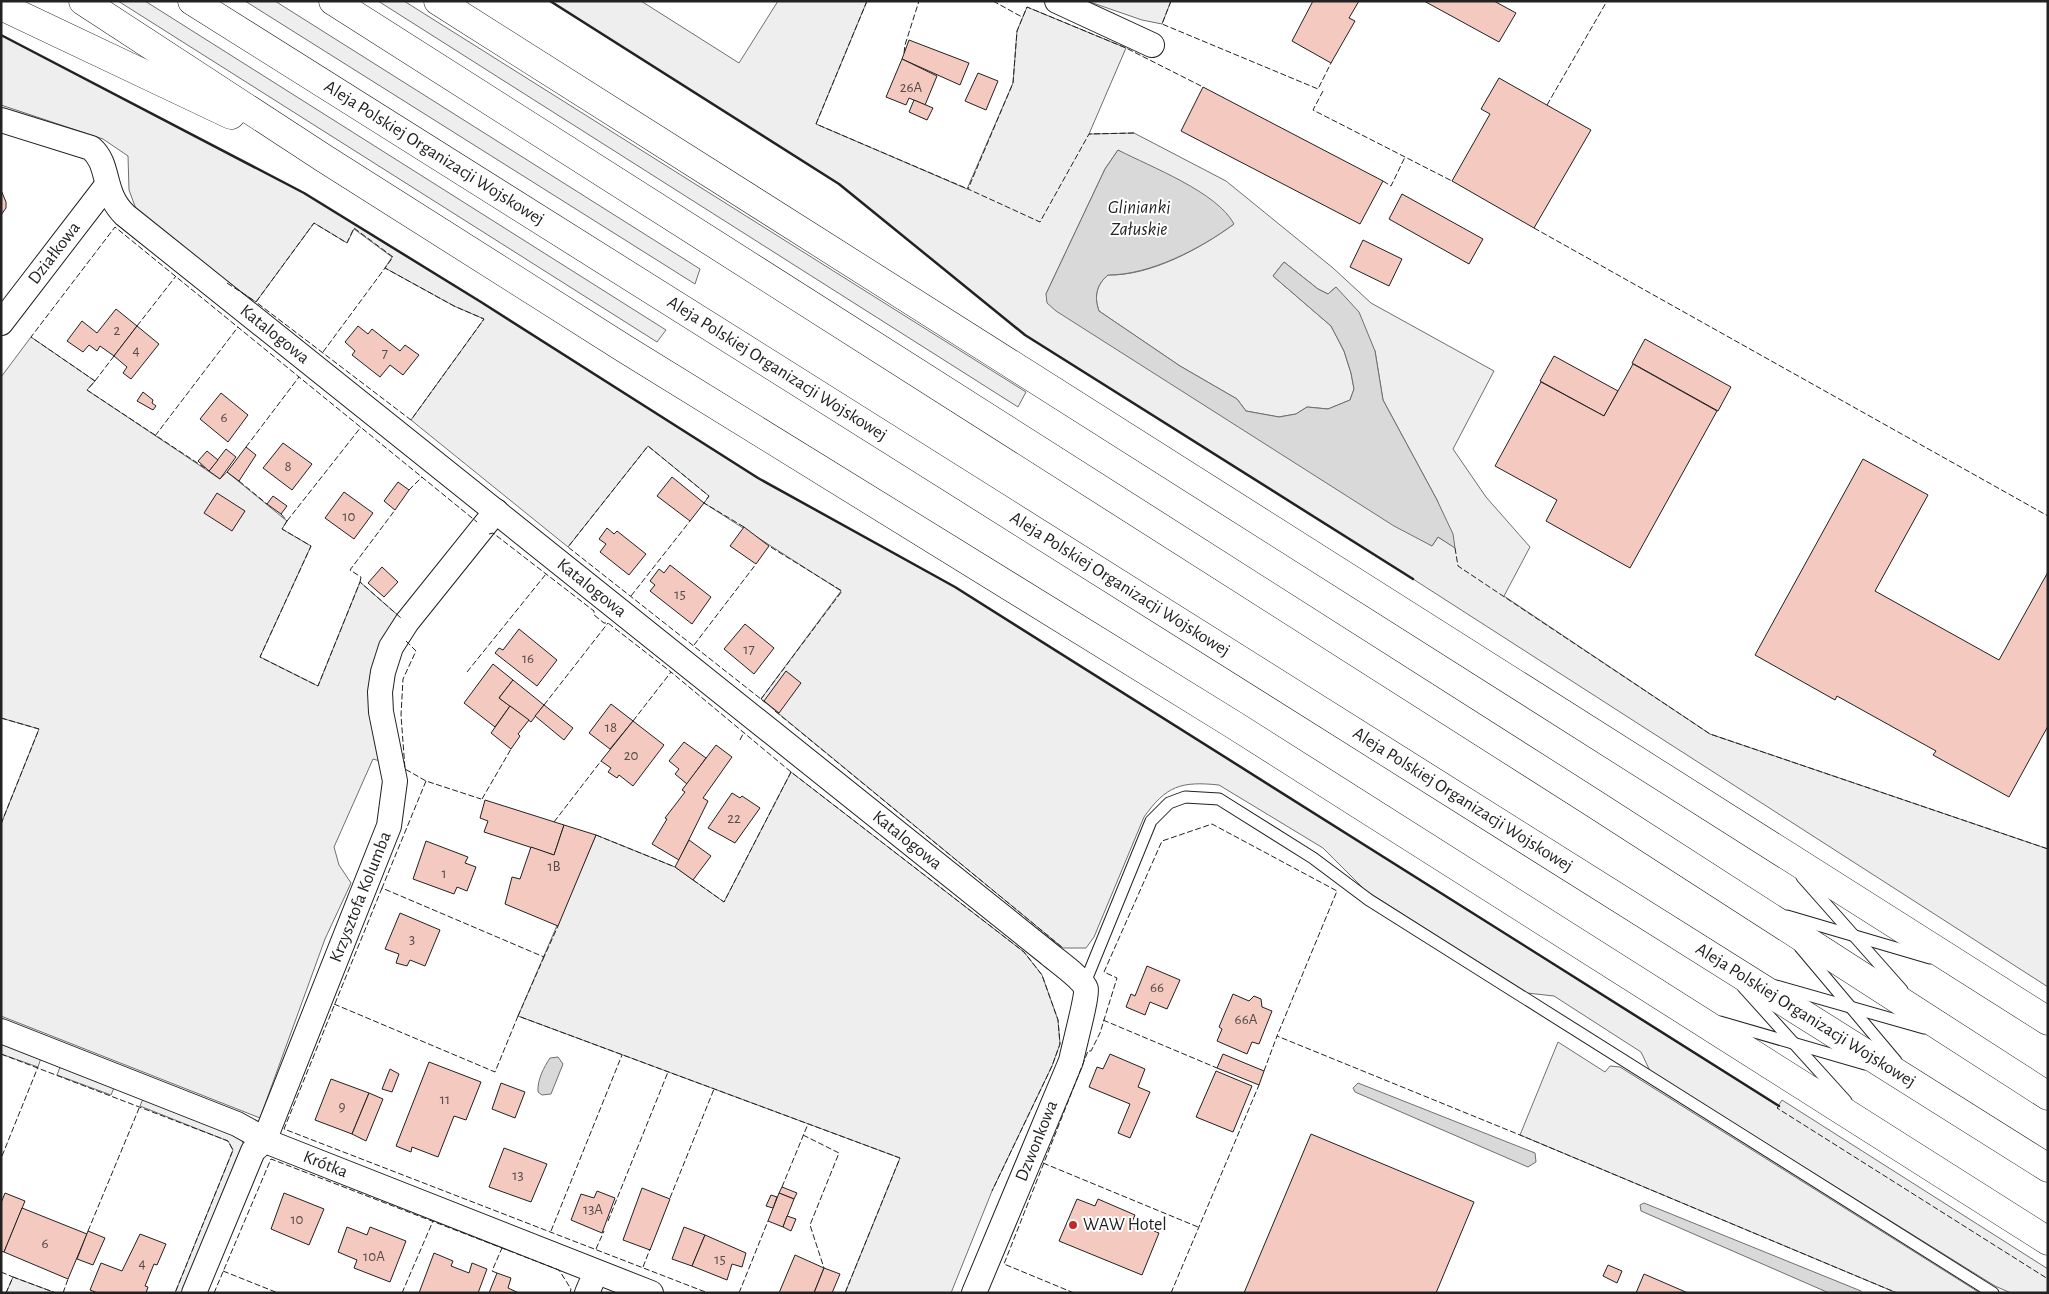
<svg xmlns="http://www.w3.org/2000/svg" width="2049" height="1294" font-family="'Alegreya Sans',sans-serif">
  <rect width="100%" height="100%" fill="#fff"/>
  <g fill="#eee" stroke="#6f6f6f" fill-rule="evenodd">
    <path d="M 118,1 L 145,1 L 666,330 L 657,342 Z"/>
    <path d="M 245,1 L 275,1 L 700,269 L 695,284 Z"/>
    <path d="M 378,1 L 404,1 L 1026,392 L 1018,407 Z"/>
    <path d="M 550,1 L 641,1 L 739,63 L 778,1 L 867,1 L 816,124 L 967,189 L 1013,83 L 1017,31 L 1027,7 L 1126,48 L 1089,134 L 1134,133 L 1226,181 L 1333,268 L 1371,303 L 1494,371 L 1453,449 L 1486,497 L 1530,547 L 1504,596 L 1710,734 L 2048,849 L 2048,987 L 1413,579 L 1025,335 L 839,184 ZM 1118,150 L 1234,224 C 1200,249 1150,276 1108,275 C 1096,285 1094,297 1099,311 L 1180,366 L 1237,399 L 1246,411 L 1279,417 L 1296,414 L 1307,407 L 1328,409 L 1350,400 L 1354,389 L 1351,373 L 1344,351 L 1331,326 L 1273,276 L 1284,262 L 1318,289 L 1328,294 L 1336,287 L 1375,351 L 1383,400 L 1437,500 L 1454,547 L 1438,537 L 1432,546 L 1046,294 L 1105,169 Z"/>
    <path d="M 1087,1 L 1171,1 L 1162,24 L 1142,20 Z"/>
    <path d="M 1,35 L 304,193 L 481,302 L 758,478 L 955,587 L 1778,1106 L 1782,1100 L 2048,1269 L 2048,1293 L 2011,1293 L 1995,1286 L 1650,1071 L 1641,1052 L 1554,996 L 1527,993 L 1365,890 L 1323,848 L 1219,785 C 1181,781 1166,786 1144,817 L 1094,937 L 1086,948 L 1063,948 L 761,699 L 841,591 L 704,503 L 709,496 L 648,446 L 568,547 L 411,420 L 484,319 L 454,306 L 385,268 L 392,257 L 354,229 L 347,243 L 314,223 L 256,302 L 202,265 L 139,217 L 129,190 L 128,156 L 103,139 L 1,105 Z"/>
    <path d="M 31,337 L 95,381 L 87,390 L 220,479 L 227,472 L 287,521 L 282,529 L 311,546 L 260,657 L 318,686 L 360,582 L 401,618 L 380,761 L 373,759 L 334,847 L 339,865 L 351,883 L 325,939 L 260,1118 L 1,1016 L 1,824 L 39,729 L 1,718 L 1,377 Z"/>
    <path d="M 791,772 L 1024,952 L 1042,975 L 1058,1020 L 1060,1044 L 1052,1066 L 992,1191 L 951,1293 L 845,1293 L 900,1158 L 518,1016 L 596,835 L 675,867 L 724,902 Z"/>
    <path d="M 1,1038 L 42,1055 L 38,1067 L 1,1054 Z"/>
    <path d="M 1558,1042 L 1605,1072 L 1610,1066 L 1620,1067 L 1980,1293 L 1897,1293 L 1520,1135 Z"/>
    <path d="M 62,1062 L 116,1083 L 111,1095 L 57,1075 Z"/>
    <path d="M 145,1094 L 240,1134 L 245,1149 L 187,1293 L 175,1293 L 233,1150 L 228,1141 L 140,1106 Z"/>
    <path d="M 13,1277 L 56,1293 L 6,1293 Z"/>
  </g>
  <g fill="#d9d9d9" stroke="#6f6f6f">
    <path d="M 1118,150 C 1151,167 1217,192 1234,224 C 1200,249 1150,275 1108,275 C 1096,285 1094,297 1099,311 L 1180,366 L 1237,399 L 1246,411 L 1279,417 L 1296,414 L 1307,407 L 1328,409 L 1350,400 L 1354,389 L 1351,373 L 1344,351 L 1331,326 L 1273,276 L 1284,262 L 1318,289 L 1328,294 L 1336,287 L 1359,312 L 1375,351 L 1383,400 L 1437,500 L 1453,534 L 1455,548 L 1438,537 L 1432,546 L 1394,526 L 1056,311 L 1047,303 L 1046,294 L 1105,169 Z"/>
    <path d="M 558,1057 L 563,1064 L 551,1094 L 542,1095 L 538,1092 C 537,1080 544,1067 550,1058 Z"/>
    <path d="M 1358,1083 L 1535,1153 L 1536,1162 L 1528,1167 L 1355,1092 L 1353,1088 Z"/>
    <path d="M 1644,1203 L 1861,1291 L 1861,1293 L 1829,1293 L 1641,1211 L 1640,1205 Z"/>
  </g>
  <g fill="#f3c9c0" stroke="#222">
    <path d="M 1313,1 L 1359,1 L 1349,18 L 1355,21 L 1331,63 L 1292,41 Z"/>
    <path d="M 1424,1 L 1494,1 L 1516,13 L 1499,42 Z"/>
    <path d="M 909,40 L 969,63 L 960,85 L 902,59 Z"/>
    <path d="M 902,59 L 937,76 L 925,105 L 909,98 L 906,105 L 886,97 Z"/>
    <path d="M 978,73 L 998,81 L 986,110 L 965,101 Z"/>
    <path d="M 1499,78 L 1591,130 L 1534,228 L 1452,181 L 1490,114 L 1481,109 Z"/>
    <path d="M 1203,87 L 1383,181 L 1360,224 L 1181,131 Z"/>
    <path d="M 914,100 L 933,108 L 927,120 L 909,112 Z"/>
    <path d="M 1,190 L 6,202 L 6,208 L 1,215 Z"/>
    <path d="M 1402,194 L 1483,239 L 1469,264 L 1389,219 Z"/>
    <path d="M 1363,240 L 1402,259 L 1389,286 L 1350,267 Z"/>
    <path d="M 116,309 L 137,326 L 114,356 L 100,346 L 97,351 L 89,345 L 83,352 L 67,341 L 82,321 L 97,333 Z"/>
    <path d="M 137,326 L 159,344 L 131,379 L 123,373 L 127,367 L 114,356 Z"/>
    <path d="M 358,326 L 368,334 L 372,329 L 400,351 L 405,345 L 419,355 L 403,375 L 390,365 L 380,377 L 352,355 L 355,351 L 345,342 Z"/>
    <path d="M 1645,339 L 1731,387 L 1718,411 L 1632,363 Z"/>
    <path d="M 1554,356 L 1618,391 L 1604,416 L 1540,381 Z"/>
    <path d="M 1633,364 L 1717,411 L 1630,568 L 1546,521 L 1557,500 L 1495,466 L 1541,382 L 1604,416 Z"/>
    <path d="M 143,392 L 153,400 L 152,403 L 156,406 L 153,410 L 137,401 Z"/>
    <path d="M 221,393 L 248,415 L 228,442 L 200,419 Z"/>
    <path d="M 283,443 L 312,464 L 292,490 L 263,468 Z"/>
    <path d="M 246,447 L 256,455 L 239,481 L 227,472 Z"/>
    <path d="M 226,449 L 236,457 L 220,479 L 209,471 Z"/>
    <path d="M 207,451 L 218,460 L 209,471 L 198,461 Z"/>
    <path d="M 1863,459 L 1928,495 L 1875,591 L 1999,660 L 2048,572 L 2048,726 L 2009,797 L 1933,755 L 1936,751 L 1837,696 L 1835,700 L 1755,655 Z"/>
    <path d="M 672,477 L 704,503 L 690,521 L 657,496 Z"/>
    <path d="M 398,482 L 409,490 L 395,510 L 384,501 Z"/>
    <path d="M 344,492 L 373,513 L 354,539 L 325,518 Z"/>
    <path d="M 217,493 L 245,511 L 232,531 L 204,513 Z"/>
    <path d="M 273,496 L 287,506 L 281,514 L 267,504 Z"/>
    <path d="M 744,527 L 769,546 L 756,564 L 730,546 Z"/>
    <path d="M 607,528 L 614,534 L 617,531 L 646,554 L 629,575 L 600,552 L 606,544 L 599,539 Z"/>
    <path d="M 670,565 L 711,597 L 692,624 L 650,591 L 655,585 L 650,581 L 659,569 L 664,573 Z"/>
    <path d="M 382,567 L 398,582 L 384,597 L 368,583 Z"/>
    <path d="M 745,624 L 774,648 L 754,674 L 724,649 Z"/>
    <path d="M 519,629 L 557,660 L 537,686 L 495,653 L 499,648 L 503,650 Z"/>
    <path d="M 493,664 L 513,680 L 499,698 L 510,706 L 495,727 L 464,703 Z"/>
    <path d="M 786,671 L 801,683 L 779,713 L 764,701 Z"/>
    <path d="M 513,680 L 544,705 L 531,722 L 499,698 Z"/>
    <path d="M 611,704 L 633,721 L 610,749 L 589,733 Z"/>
    <path d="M 544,705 L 573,728 L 564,740 L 535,716 Z"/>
    <path d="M 510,706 L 529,720 L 518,734 L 520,736 L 511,749 L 491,733 Z"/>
    <path d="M 633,721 L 664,745 L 633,786 L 619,775 L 617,778 L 608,772 L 611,768 L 601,761 Z"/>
    <path d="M 684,742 L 706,758 L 687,784 L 675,774 L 679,769 L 669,761 Z"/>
    <path d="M 716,745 L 732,757 L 703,798 L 708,801 L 679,860 L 652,844 L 667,819 L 665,818 L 685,792 L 682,790 Z"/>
    <path d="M 732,793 L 740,798 L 742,796 L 760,808 L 735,843 L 708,828 Z"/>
    <path d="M 485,800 L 564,825 L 554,855 L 484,832 L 488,821 L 480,818 Z"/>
    <path d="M 564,825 L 596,835 L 558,926 L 505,904 L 512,877 L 520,879 L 531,847 L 554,855 Z"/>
    <path d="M 689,840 L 711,856 L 693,880 L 675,867 Z"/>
    <path d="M 426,841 L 468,857 L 465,863 L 476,867 L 467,891 L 457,887 L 454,894 L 413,879 Z"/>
    <path d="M 400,913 L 440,930 L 425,966 L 410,960 L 407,966 L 396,963 L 399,954 L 385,949 Z"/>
    <path d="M 1147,966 L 1180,980 L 1167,1009 L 1150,1002 L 1145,1015 L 1126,1007 L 1131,994 L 1135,996 Z"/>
    <path d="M 1233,994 L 1249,1001 L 1254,996 L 1261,999 L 1262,1007 L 1272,1011 L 1259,1044 L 1252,1042 L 1247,1054 L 1217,1041 L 1222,1029 L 1219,1027 Z"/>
    <path d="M 1110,1054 L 1145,1069 L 1138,1087 L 1150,1092 L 1130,1138 L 1118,1133 L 1130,1104 L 1089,1087 L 1097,1067 L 1103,1069 Z"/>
    <path d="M 1223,1054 L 1264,1071 L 1259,1085 L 1217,1068 Z"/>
    <path d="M 429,1062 L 481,1082 L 466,1120 L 454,1116 L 438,1157 L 412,1147 L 411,1152 L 396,1146 Z"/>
    <path d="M 390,1069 L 399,1074 L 392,1092 L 382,1089 Z"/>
    <path d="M 1216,1071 L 1252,1086 L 1233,1132 L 1196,1117 Z"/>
    <path d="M 331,1079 L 369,1093 L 352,1134 L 315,1120 Z"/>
    <path d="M 501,1083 L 525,1092 L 515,1118 L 492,1109 Z"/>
    <path d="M 369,1093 L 383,1099 L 366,1141 L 352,1134 Z"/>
    <path d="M 1311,1134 L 1474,1202 L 1436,1293 L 1244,1293 Z"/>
    <path d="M 504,1148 L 547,1164 L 531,1202 L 489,1187 Z"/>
    <path d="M 782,1187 L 797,1193 L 794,1199 L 779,1193 Z"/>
    <path d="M 642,1188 L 670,1199 L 650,1250 L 623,1240 Z"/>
    <path d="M 597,1191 L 615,1198 L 602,1233 L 571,1220 L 581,1194 L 594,1198 Z"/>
    <path d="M 5,1193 L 25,1201 L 4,1252 L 1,1251 L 1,1203 Z"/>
    <path d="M 284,1193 L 324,1209 L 309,1245 L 271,1229 Z"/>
    <path d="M 779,1193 L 794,1199 L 783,1227 L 768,1221 Z"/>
    <path d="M 771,1195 L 777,1197 L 773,1208 L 766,1206 Z"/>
    <path d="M 1077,1199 L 1095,1206 L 1098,1199 L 1135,1215 L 1132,1222 L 1159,1233 L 1142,1275 L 1059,1241 Z"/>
    <path d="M 22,1208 L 87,1234 L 68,1279 L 4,1252 Z"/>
    <path d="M 787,1216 L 796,1219 L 791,1231 L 783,1227 Z"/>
    <path d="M 347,1227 L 367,1235 L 370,1227 L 406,1241 L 390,1282 L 354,1268 L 357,1260 L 338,1252 Z"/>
    <path d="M 684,1227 L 705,1235 L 692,1266 L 672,1259 Z"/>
    <path d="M 88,1231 L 105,1238 L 93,1265 L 77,1259 Z"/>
    <path d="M 140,1234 L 166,1244 L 157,1265 L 154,1264 L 145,1286 L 148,1287 L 146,1293 L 98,1293 L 90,1290 L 101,1263 L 122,1271 Z"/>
    <path d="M 705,1235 L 746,1253 L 742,1267 L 732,1264 L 727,1280 L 692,1266 Z"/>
    <path d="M 434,1253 L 453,1261 L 451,1266 L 469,1273 L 472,1263 L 487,1269 L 478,1293 L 419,1293 Z"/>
    <path d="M 795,1255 L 824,1268 L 814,1293 L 779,1293 Z"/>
    <path d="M 1608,1265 L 1622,1271 L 1617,1283 L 1603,1276 Z"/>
    <path d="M 824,1268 L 840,1274 L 832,1293 L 814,1293 Z"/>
    <path d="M 497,1273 L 511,1278 L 508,1288 L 519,1293 L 489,1293 Z"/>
    <path d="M 1644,1274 L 1688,1293 L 1636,1293 Z"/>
  </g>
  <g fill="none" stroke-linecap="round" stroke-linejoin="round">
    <defs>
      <g id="service">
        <path d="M 1802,877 L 1902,990"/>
        <path d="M 1787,916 L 1930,958"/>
        <path d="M 1800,947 L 1896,1061"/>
        <path d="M 1084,985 L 1151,821 L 1169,803 L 1185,797 L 1219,799 L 1313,858 L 1369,900 L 1993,1293"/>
        <path d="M 1776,986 L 1924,1028"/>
        <path d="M 1743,987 L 1846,1101"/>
        <path d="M 1720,1022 L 1865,1064"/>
      </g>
      <g id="minor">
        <path d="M 1057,1 L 1152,45"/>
        <path id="s1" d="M 1,120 L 91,148 C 111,165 101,192 125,215 L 1049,954 C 1057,961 1083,979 1086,989 C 1088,994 1073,1050 1071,1061 L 974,1293"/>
        <path id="s2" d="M 1,323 L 107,185"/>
        <path id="s3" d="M 1,1031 L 237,1124 L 273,1144 L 651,1293"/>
        <path id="s4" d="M 194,1293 L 253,1151 L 264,1141 L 389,826 L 395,781 L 381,712 L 380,692 L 383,672 L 391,647 L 407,622 L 496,511"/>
        <path d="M 587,1293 L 596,1272"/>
      </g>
      <g id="motorway">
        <path d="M 83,1 L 325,159 L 625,349 L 1234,725 L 2048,1241"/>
        <path id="s5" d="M 192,1 L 2048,1168"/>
        <path d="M 333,1 L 1590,801 L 2048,1096"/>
        <path d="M 438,1 L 2048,1021"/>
        <path d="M 1,6 L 231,115"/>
      </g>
    </defs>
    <use href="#service" stroke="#222" stroke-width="13"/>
    <use href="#minor" stroke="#222" stroke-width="26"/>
    <use href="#motorway" stroke="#222" stroke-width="29"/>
    <use href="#service" stroke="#fff" stroke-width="11"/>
    <use href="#minor" stroke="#fff" stroke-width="24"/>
    <use href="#motorway" stroke="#fff" stroke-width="28"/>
    <g stroke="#222" stroke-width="1" stroke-dasharray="6 2.5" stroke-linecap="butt">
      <path d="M 867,1 L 816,124 L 968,189"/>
      <path d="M 993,1 L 1022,17"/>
      <path d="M 1171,1 L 1162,24 L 1318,89 L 1331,63"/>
      <path d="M 904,53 L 905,45 L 919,1"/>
      <path d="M 1323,91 L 1313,110 L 1452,181"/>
      <path d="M 1547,105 L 1607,1"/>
      <path d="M 1134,133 L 1089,134 L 1040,222 L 968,189 L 1013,83 L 1017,31 L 1027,7 L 1126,48 L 1203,87"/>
      <path d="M 1383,181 L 1391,186 L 1405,157"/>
      <path d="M 1534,228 L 2048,516"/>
      <path d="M 227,283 L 256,302"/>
      <path d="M 137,326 L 176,276"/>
      <path d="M 323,352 L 385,268 L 454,306 L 484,319 L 411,420 L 256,302 L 314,223 L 347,243 L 354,228 L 393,257 L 385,268"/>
      <path d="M 95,381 L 114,356"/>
      <path d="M 155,436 L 238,327"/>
      <path d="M 246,447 L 299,377"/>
      <path d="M 205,468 L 87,390 L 95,381 L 31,337 L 115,227 L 477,522"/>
      <path d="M 239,481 L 267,504"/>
      <path d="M 409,490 L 422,477"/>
      <path d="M 281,514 L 287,521 L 282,529 L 311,546 L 260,657 L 318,686 L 360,582 L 401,618"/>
      <path d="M 287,521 L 361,427"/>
      <path d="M 744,527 L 704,503 L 709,496 L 648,446 L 568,547 L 766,703"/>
      <path d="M 489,534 L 493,533 L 594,611 L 594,615 L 604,623 L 608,623 L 671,672 L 791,772 L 1024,952 L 1042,975 L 1058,1020 L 1060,1044 L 1052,1066 L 992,1191"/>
      <path d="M 1455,548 L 1458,566 L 1710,734 L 2048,849"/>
      <path d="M 360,582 L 361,577 L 350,570 L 395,510"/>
      <path d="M 631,596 L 690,521"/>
      <path d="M 406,641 L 416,651 L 403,679 L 401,715 L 405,769 L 426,781 L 481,799"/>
      <path d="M 694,645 L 756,564"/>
      <path d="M 467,672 L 546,574"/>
      <path d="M 761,699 L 842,591 L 769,546"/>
      <path d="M 544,705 L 608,623"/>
      <path d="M 775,711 L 1063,948"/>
      <path d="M 1,718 L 39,729 L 1,824"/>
      <path d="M 633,721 L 671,672"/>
      <path d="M 740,740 L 744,732"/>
      <path d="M 426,781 L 382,888 L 544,957 L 558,926"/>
      <path d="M 482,799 L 511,749"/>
      <path d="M 554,822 L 601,761"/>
      <path d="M 596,835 L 675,867"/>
      <path d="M 693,880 L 724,902 L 791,772"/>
      <path d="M 382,888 L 284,1129 L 708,1293"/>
      <path d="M 334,1004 L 495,1072 L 518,1016 L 900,1158 L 845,1293"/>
      <path d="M 518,1016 L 544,957"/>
      <path d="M 1103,1020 L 1217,1068"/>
      <path d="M 1,1054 L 228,1141 L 233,1150 L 175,1293"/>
      <path d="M 1264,1071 L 1277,1036 L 1520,1135 L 1897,1293"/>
      <path d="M 1779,1106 L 1777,1108 L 2048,1279"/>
      <path d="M 803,1135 L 839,1153 L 810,1225 L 824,1268"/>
      <path d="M 2,1156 L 38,1067"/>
      <path d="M 1043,1163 L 1198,1227"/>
      <path d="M 782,1187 L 808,1124"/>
      <path d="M 670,1198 L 714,1089"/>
      <path d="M 608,1221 L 668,1072"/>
      <path d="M 88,1231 L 140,1106"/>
      <path d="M 551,1231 L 622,1055"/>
      <path d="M 596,1249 L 604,1231"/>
      <path d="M 643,1267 L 650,1249"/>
      <path d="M 223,1271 L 278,1293"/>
      <path d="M 1,1272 L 13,1277"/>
      <path d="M 497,1273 L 492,1271 L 502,1248"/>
      <path d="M 6,1293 L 13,1277 L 56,1293"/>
      <path d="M 63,1293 L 68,1279"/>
      <path d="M 214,1293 L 271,1159 L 559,1270 L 571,1289 L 570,1293"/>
      <path d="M 402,1293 L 433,1221"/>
      <path d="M 739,1293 L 768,1221"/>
      <path d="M 1074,1293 L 1004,1264 L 1088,1051 L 1091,1051 L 1100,1033 L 1117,978 L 1104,972 L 1162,841 L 1212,824 L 1337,891 L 1277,1036"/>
      <path d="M 1171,1293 L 1259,1085"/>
    </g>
    <g stroke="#222" stroke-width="2.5">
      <path d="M 550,1 L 839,184 L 1025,335 L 1413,579"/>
      <path d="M 1,35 L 304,193 L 481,302 L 758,478 L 955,587 L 1779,1106"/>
    </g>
  </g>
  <circle fill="#c62828" stroke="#fff" stroke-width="2" cx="1073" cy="1225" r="5"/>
  <g text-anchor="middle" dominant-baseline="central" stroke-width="4" stroke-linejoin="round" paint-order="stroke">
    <g font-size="15" fill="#564c4a">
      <text x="911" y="87">26A</text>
      <text x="117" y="330">2</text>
      <text x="136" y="350">4</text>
      <text x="385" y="353">7</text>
      <text x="224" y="417">6</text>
      <text x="288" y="466">8</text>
      <text x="349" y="516">10</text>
      <text x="680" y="594">15</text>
      <text x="749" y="649">17</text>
      <text x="528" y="658">16</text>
      <text x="611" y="727">18</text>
      <text x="631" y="755">20</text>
      <text x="734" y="818">22</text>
      <text x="554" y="866">1B</text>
      <text x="444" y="873">1</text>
      <text x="412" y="939">3</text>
      <text x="1157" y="987">66</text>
      <text x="1246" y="1019">66A</text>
      <text x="445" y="1099">11</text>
      <text x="342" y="1106">9</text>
      <text x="518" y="1175">13</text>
      <text x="593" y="1209">13A</text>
      <text x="297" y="1219">10</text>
      <text x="45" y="1243">6</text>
      <text x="374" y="1256">10A</text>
      <text x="720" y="1259">15</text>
      <text x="142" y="1263">4</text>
    </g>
    <g font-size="18" fill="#222" stroke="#fff">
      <text stroke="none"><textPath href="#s5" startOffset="286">Aleja Polskiej Organizacji Wojskowej</textPath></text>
      <text stroke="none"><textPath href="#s2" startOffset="88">Działkowa</textPath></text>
      <text stroke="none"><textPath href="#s1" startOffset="362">Katalogowa</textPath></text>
      <text stroke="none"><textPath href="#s5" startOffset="691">Aleja Polskiej Organizacji Wojskowej</textPath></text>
      <text stroke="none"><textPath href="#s5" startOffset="1096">Aleja Polskiej Organizacji Wojskowej</textPath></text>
      <text stroke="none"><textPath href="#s1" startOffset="768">Katalogowa</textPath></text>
      <text stroke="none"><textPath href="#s5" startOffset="1501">Aleja Polskiej Organizacji Wojskowej</textPath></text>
      <text stroke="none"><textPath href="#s1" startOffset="1172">Katalogowa</textPath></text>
      <text stroke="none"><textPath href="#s4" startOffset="431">Krzysztofa Kolumba</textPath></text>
      <text stroke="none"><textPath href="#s5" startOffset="1906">Aleja Polskiej Organizacji Wojskowej</textPath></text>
      <text transform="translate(1037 1141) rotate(-68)">Dzwonkowa</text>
      <text stroke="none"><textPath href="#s3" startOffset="351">Krótka</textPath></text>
    </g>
    <g font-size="18" fill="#222" stroke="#fff" text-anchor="start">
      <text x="1083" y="1225">WAW Hotel</text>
    </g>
    <g font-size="19" font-style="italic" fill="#222" stroke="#fff">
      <text x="1139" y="207">Glinianki<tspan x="1139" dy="22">Załuskie</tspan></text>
    </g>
  </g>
  <rect width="2049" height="1294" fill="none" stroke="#222222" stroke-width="5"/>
</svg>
